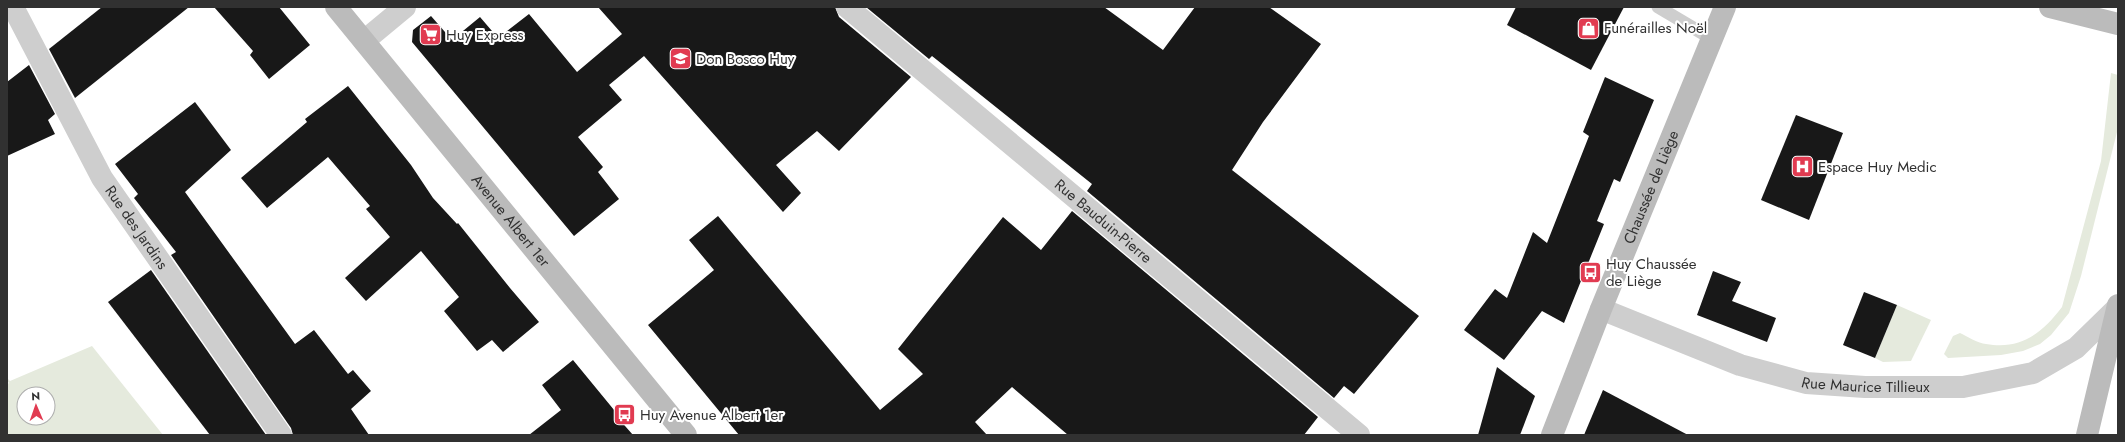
<svg xmlns="http://www.w3.org/2000/svg" width="2125" height="442" font-family="Jost,sans-serif">
  <rect width="100%" height="100%" fill="#fff"/>
  <g fill="#e5eadd" fill-rule="evenodd">
    <path d="M 2111,73 L 2118,75 L 2118,128 L 2081,276 L 2069,313 L 2051,335 L 2040,344 L 2023,351 L 2001,355 L 1948,358 L 1944,354 L 1953,336 L 1960,333 C 1968,337 1978,343 1986,344 C 2022,350 2042,333 2062,307 L 2101,161 Z"/>
    <path d="M 1897,305 L 1931,320 L 1911,361 L 1883,362 L 1875,358 Z"/>
    <path d="M 92,346 L 163,435 L 7,435 L 7,387 L 9,382 L 7,383 L 7,378 L 10,381 ZM 24,394 L 48,394 L 48,418 L 24,418 Z"/>
  </g>
  <g fill="#181818">
    <path d="M 102,7 L 189,7 L 75,98 L 49,49 Z"/>
    <path d="M 214,7 L 279,7 L 310,45 L 269,79 L 250,55 L 253,51 Z"/>
    <path d="M 598,7 L 835,7 L 839,17 L 911,77 L 839,151 L 817,131 L 776,165 L 801,193 L 783,212 L 644,56 L 609,85 L 622,100 L 578,137 L 603,167 L 598,172 L 619,199 L 574,236 L 412,42 L 413,30 L 431,16 L 452,40 L 480,17 L 498,38 L 529,14 L 577,72 L 622,34 Z"/>
    <path d="M 866,7 L 1104,7 L 1163,50 L 1195,7 L 1269,7 L 1321,44 L 1263,122 L 1232,170 L 1419,316 L 1354,394 L 1344,386 L 1334,398 L 1087,191 L 1092,184 L 932,56 L 929,59 Z"/>
    <path d="M 1516,7 L 1624,7 L 1591,70 L 1507,25 Z"/>
    <path d="M 29,65 L 55,114 L 48,120 L 55,134 L 7,156 L 7,82 Z"/>
    <path d="M 1605,77 L 1654,100 L 1620,182 L 1614,179 L 1597,221 L 1604,224 L 1564,323 L 1542,311 L 1504,360 L 1464,330 L 1495,289 L 1507,298 L 1533,232 L 1547,243 L 1589,136 L 1583,132 Z"/>
    <path d="M 348,86 L 411,165 L 433,198 L 457,224 L 458,223 L 510,288 L 539,322 L 503,352 L 492,340 L 477,351 L 444,311 L 459,297 L 421,251 L 366,301 L 345,278 L 390,237 L 366,209 L 370,206 L 328,157 L 267,208 L 241,178 L 307,122 L 305,119 Z"/>
    <path d="M 195,102 L 231,150 L 185,192 L 295,344 L 314,330 L 348,374 L 353,370 L 371,391 L 351,409 L 369,435 L 293,435 L 291,428 L 171,255 L 176,252 L 134,198 L 138,194 L 115,164 Z"/>
    <path d="M 1796,115 L 1843,133 L 1809,220 L 1761,200 Z"/>
    <path d="M 1072,211 L 1318,417 L 1304,435 L 1068,435 L 1012,387 L 975,422 L 987,435 L 739,435 L 648,325 L 714,270 L 689,240 L 718,216 L 880,410 L 923,374 L 898,349 L 1003,217 L 1041,250 Z"/>
    <path d="M 151,270 L 266,435 L 210,435 L 108,302 Z"/>
    <path d="M 1713,271 L 1741,282 L 1732,301 L 1776,318 L 1767,342 L 1697,315 Z"/>
    <path d="M 1864,292 L 1897,305 L 1875,358 L 1843,345 Z"/>
    <path d="M 573,360 L 619,416 L 618,418 L 633,435 L 529,435 L 561,410 L 542,385 Z"/>
    <path d="M 1497,367 L 1535,396 L 1520,435 L 1478,435 Z"/>
    <path d="M 1603,390 L 1688,435 L 1584,435 Z"/>
  </g>
  <g fill="none" stroke-linecap="round" stroke-linejoin="round">
    <path stroke="#cecece" stroke-width="13" d="M 1658,7 L 1712,39"/>
    <g stroke="#cecece" stroke-width="22">
      <path id="s1" d="M 13,7 L 102,178 L 281,435"/>
      <path id="s2" d="M 847,7 L 1359,435"/>
      <path d="M 364,41 L 405,7"/>
      <path id="s3" d="M 1601,309 L 1740,365 L 1806,383 L 1865,387 L 1963,387 L 2033,373 L 2076,348 L 2118,307"/>
    </g>
    <g stroke="#bbb" stroke-width="22">
      <path id="s4" d="M 336,7 L 686,435"/>
      <path d="M 2050,7 L 2118,24"/>
      <path id="s5" d="M 1552,435 L 1601,309 L 1725,7"/>
      <path d="M 2087,435 L 2118,305"/>
    </g>
  </g>
  <defs>
    <symbol id="shop-square" viewBox="-11 -11 22 22"><rect x="-9" y="-9" width="18" height="18" rx="4" fill="#e13b51" stroke="#fff"/><path d="M-5-2.5h2.3a2.7 3.5 0 0 1 5.4 0H5L5.5 6h-11ZM-1.5-2.5h3a1.5 2.3 0 0 0-3 0Z" fill="#fff"/></symbol>
    <symbol id="supermarket-square" viewBox="-11 -11 22 22"><rect x="-9" y="-9" width="18" height="18" rx="4" fill="#e13b51" stroke="#fff"/><path d="M-6-5.5h2.5l.6 2H6L4.5 2H-2.5L-4.4-4H-6ZM-1.5 3.2a1.3 1.3 0 1 0 .1 0ZM3 3.2a1.3 1.3 0 1 0 .1 0Z" fill="#fff"/></symbol>
    <symbol id="school-square" viewBox="-11 -11 22 22"><rect x="-9" y="-9" width="18" height="18" rx="4" fill="#e13b51" stroke="#fff"/><path d="M0-5L7-2L0 1L-7-2ZM-4 1L0 2.5L4 1V4Q0 6-4 4Z" fill="#fff"/></symbol>
    <symbol id="hospital-square" viewBox="-11 -11 22 22"><rect x="-9" y="-9" width="18" height="18" rx="4" fill="#e13b51" stroke="#fff"/><path d="M-5-5h3v3.5h4V-5h3V5h-3V1.5h-4V5h-3Z" fill="#fff"/></symbol>
    <symbol id="bus-square" viewBox="-11 -11 22 22"><rect x="-9" y="-9" width="18" height="18" rx="4" fill="#e13b51" stroke="#fff"/><path d="M-5-6H5V4H4V6H2V4H-2V6H-4V4H-5ZM-3.5-4V0h7V-4ZM-3.5 1.2v1.5H-2V1.2ZM2 1.2v1.5H3.5V1.2Z" fill="#fff"/></symbol>
  </defs>
  <g fill-rule="evenodd">
    <use href="#shop-square" x="1576" y="16" width="25" height="25"/>
    <use href="#supermarket-square" x="418" y="22" width="25" height="25"/>
    <use href="#school-square" x="668" y="46" width="25" height="25"/>
    <use href="#hospital-square" x="1790" y="154" width="25" height="25"/>
    <use href="#bus-square" x="1578" y="260" width="25" height="25"/>
    <use href="#bus-square" x="612" y="402" width="25" height="25"/>
  </g>
  <g text-anchor="middle" dominant-baseline="central" stroke-width="4" stroke-linejoin="round" paint-order="stroke">
    <g font-size="15" fill="#313131" stroke="#fff" text-anchor="start">
      <text x="1604" y="28">Funérailles Noël</text>
      <text x="446" y="35">Huy Express</text>
      <text x="696" y="59">Don Bosco Huy</text>
      <text x="1818" y="167">Espace Huy Medic</text>
      <text x="1606" y="264">Huy Chaussée<tspan x="1606" dy="17">de Liège</tspan></text>
      <text x="640" y="415">Huy Avenue Albert 1er</text>
    </g>
    <g font-size="15" fill="#313131" stroke="#fff">
      <text stroke="none"><textPath href="#s5" startOffset="267">Chaussée de Liège</textPath></text>
      <text stroke="none"><textPath href="#s4" startOffset="276">Avenue Albert 1er</textPath></text>
      <text stroke="none"><textPath href="#s2" startOffset="334">Rue Bauduin-Pierre</textPath></text>
      <text stroke="none"><textPath href="#s1" startOffset="253">Rue des Jardins</textPath></text>
      <text stroke="none"><textPath href="#s3" startOffset="278">Rue Maurice Tillieux</textPath></text>
    </g>
  </g>
  <rect width="2125" height="442" fill="none" stroke="#313131" stroke-width="16"/>
  <g transform="translate(36 406) rotate(358)"><circle r="19" fill="#ffffff" stroke="#adadad"/>
  <path d="M0-3L7 15L0 10L-7 15Z" fill="#e13b51"/>
  <text y="-6" font-size="11" font-weight="bold" text-anchor="middle" fill="#313131">N</text>
  </g>
</svg>
